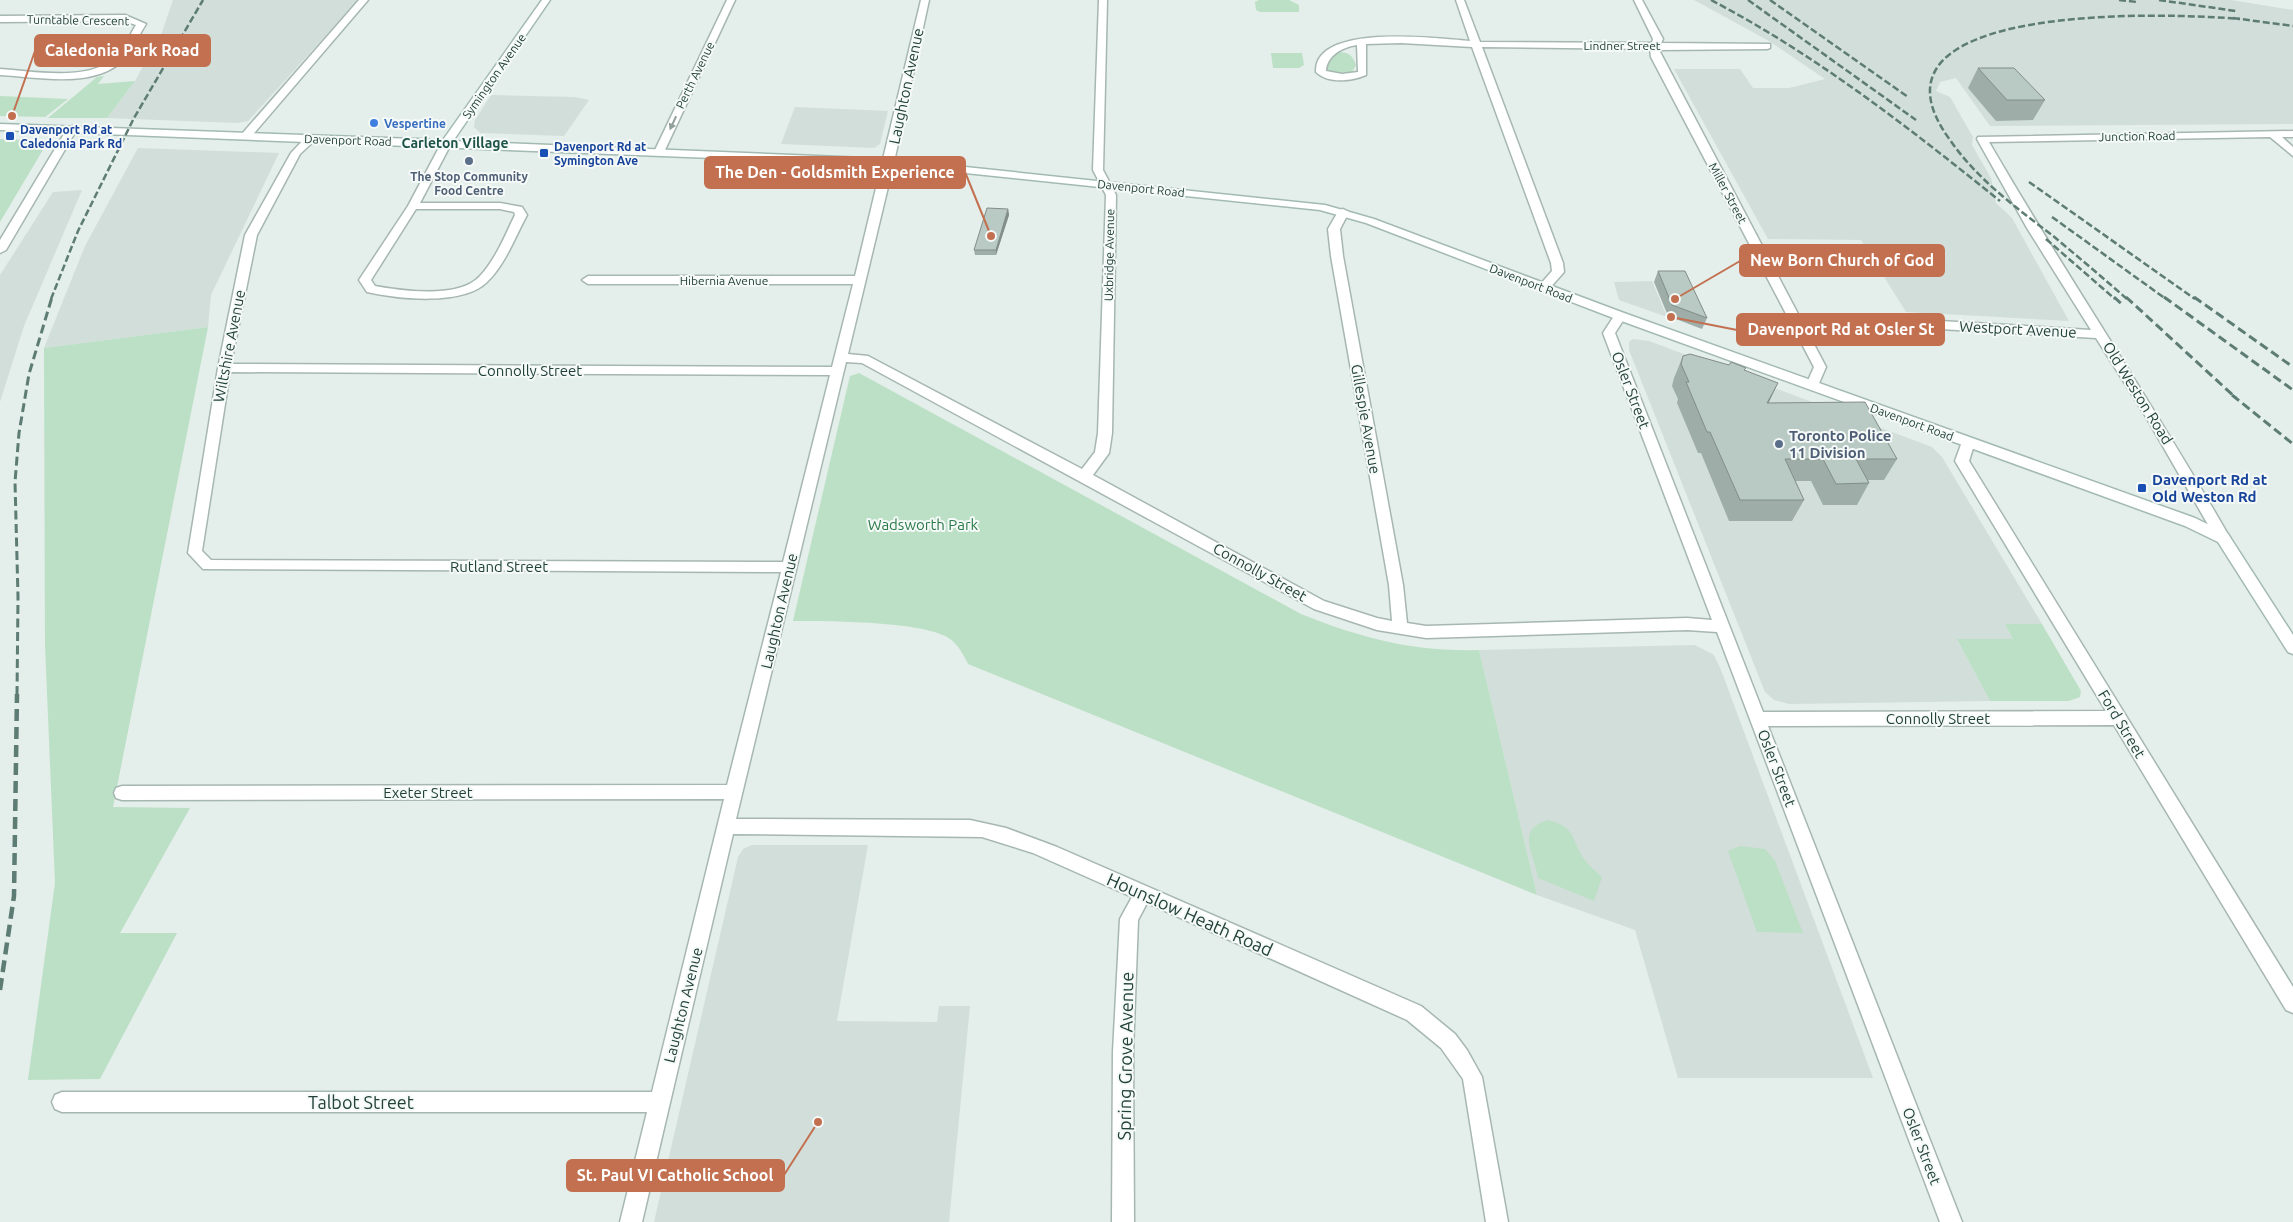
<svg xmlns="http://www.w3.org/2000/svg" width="2293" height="1222" font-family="Ubuntu,sans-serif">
  <rect width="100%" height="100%" fill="#e4eeea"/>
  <g fill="#d2ded9">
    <path d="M 173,0 L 358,0 L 248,121 L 237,123 L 107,118 L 135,81 L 162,32 Z"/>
    <path d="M 1694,0 L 2231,0 L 2293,10 L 2293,124 L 1990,126 L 1956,78 L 1940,82 L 1936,91 L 1950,97 L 1973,137 L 1972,145 L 1991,178 L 1996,203 L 2012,218 L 2069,321 L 1906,312 L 1861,240 L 1768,239 L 1674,69 L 1740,69 L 1753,88 L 1789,88 L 1825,79 L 1769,41 Z"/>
    <path d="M 491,95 L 575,97 L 589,100 L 564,136 L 480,133 L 474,127 L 475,120 Z"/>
    <path d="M 795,107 L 888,111 L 880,144 L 874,148 L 781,144 Z"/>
    <path d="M 138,148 L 279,153 L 211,295 L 208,327 L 44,348 L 85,246 Z"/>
    <path d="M 82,190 L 24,326 L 0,402 L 0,275 L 53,192 Z"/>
    <path d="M 1652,281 L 1667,317 L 1619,300 L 1614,282 Z"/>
    <path d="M 1633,339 L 1649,341 L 1932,447 L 1942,457 L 2042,624 L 2005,624 L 2013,639 L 1957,639 L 1990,701 L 1789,704 L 1774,700 L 1765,692 L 1629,350 L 1629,342 Z"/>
    <path d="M 1695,645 L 1714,655 L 1721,670 L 1873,1078 L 1678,1078 L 1635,930 L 1537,895 L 1479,650 Z"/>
    <path d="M 752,845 L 868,845 L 837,1021 L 937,1022 L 939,1006 L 970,1006 L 949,1222 L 654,1222 L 738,857 L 743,849 Z"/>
  </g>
  <g fill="#bce0c6">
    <path d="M 1259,0 L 1289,0 L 1299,5 L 1299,12 L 1260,12 L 1256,10 L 1255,2 Z"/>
    <path d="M 1338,52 C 1349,52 1352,55 1356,65 L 1352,72 L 1329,73 L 1326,71 L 1326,65 Z"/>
    <path d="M 1271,53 L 1302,53 L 1304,65 L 1299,68 L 1273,68 Z"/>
    <path d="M 104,76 L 98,84 L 135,81 L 107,118 L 48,118 L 97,77 Z"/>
    <path d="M 0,96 L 68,99 L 45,117 L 0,116 Z"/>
    <path d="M 0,139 L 34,140 L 42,143 L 44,148 L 0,222 Z"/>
    <path d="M 208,327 L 113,807 L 190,808 L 120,933 L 177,933 L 100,1079 L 28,1080 L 55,883 L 45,645 L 44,348 Z"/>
    <path d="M 859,373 L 1301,614 C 1361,638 1413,652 1479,650 L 1537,895 L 968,664 C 964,656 958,644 950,639 C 926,621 826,621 793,621 L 849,380 L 850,376 Z"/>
    <path d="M 2005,624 L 2042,624 L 2081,691 L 2080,697 L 2069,701 L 1990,701 L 1957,639 L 2013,639 Z"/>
    <path d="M 1548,820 C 1577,827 1571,840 1584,859 C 1589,866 1596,871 1602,877 L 1594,901 L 1538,878 C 1535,855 1514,830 1548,820 Z"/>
    <path d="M 1740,846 L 1765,849 L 1775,861 L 1803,933 L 1757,932 L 1728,851 Z"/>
  </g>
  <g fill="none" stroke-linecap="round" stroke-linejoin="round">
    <defs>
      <g id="street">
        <path d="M 359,0 L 368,0 L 249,139 L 241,139 L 241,135 Z"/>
        <path d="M 727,0 L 735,0 L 665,150 L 664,152 L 656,152 L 655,150 Z"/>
        <path d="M 921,0 L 929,0 L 894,162 L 848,354 L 868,356 L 1082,469 L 1095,452 L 1098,433 L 1106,195 L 1093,170 L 1099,0 L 1107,0 L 1103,170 L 1116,195 L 1112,433 L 1109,453 L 1093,475 L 1324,601 L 1377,618 L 1392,621 L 1389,585 L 1331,256 L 1328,229 L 1339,210 L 1343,209 L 1349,212 L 1340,229 L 1343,256 L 1403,585 L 1407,623 L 1426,626 L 1687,618 L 1712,620 L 1603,333 L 1616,313 L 1620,312 L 1626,316 L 1615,333 L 1763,712 L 2106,711 L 1955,461 L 1963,439 L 1973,439 L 1975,442 L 1969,461 L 2293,987 L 2293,1013 L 2286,1010 L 2114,725 L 1768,726 L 1962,1222 L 1940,1222 L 1717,632 L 1687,630 L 1426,638 L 1377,630 L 1314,609 L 862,363 L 846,362 L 736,819 L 970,820 L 1006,828 L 1057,847 L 1421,1006 L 1455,1034 L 1467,1050 L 1482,1077 L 1508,1222 L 1486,1222 L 1463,1079 L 1441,1048 L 1407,1020 L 1147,903 L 1138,920 L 1133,1052 L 1134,1222 L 1112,1222 L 1113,1052 L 1120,919 L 1132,897 L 1033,853 L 982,837 L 733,834 L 642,1222 L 620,1222 L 647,1112 L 62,1112 L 55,1109 L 52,1102 L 55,1095 L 62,1092 L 652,1092 L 724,799 L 122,800 L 116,798 L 114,793 L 116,788 L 122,786 L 727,785 L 781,572 L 203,569 L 188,553 L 218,368 L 245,235 L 291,153 L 306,137 L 314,137 L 314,141 L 300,154 L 257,235 L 231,364 L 832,367 L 853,284 L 588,284 L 582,280 L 588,276 L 855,276 ZM 230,372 L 830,375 L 783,562 L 211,560 L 202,551 Z"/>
        <path d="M 1456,0 L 1464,0 L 1480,42 L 1652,43 L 1653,39 L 1634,0 L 1642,0 L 1663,39 L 1661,43 L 1770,44 L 1770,48 L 1767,49 L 1659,50 L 1826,367 L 1817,388 L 1812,389 L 1806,385 L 1814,367 L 1651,57 L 1650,49 L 1482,47 L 1563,263 L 1564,272 L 1548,290 L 1544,291 L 1538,287 L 1552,271 L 1551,263 L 1472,47 L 1401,43 L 1366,44 L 1366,75 C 1352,81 1328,84 1316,72 C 1314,22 1440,39 1470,41 ZM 1357,45 L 1358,72 L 1342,74 L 1326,71 C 1327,55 1343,47 1357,45 Z"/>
        <path d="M 125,15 L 146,24 C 138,36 132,53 120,63 C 90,88 37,77 0,75 L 0,69 C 32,71 88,82 114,58 C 124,50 129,36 136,25 L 124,21 L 0,22 L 0,16 Z"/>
        <path d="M 72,126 L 77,129 L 6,250 L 0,253 L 0,240 L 67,129 Z"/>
        <path d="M 2293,131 L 2293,137 L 2282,137 L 2293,147 L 2293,156 L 2270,137 L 1989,142 C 2067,277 2153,403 2230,538 L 2228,542 L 2218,542 L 2146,417 L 2096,338 L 1906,327 L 1900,323 L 1906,319 L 2091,330 L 2027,228 L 1977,139 L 1978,137 Z"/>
        <path d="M 447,139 L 452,142 L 420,203 L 500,203 L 522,207 L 527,215 C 515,237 505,265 487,282 C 463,306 398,299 367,292 L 359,280 L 408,206 L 442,142 ZM 416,209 L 500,209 L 514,212 L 515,215 C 505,235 496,259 480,276 C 459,299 403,291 375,286 L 371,280 Z"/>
      </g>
      <path id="secondary" d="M 542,0 L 550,0 L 453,141 L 889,159 L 1325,205 L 1374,219 L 1624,313 L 2195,518 L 2228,534 L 2293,635 L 2293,654 L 2288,652 L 2218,542 L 2185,526 L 1616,319 L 1366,223 L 1320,210 L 889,165 L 0,130 L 0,124 L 443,140 Z"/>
    </defs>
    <use href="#street" stroke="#a6b7b1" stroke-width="3"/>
    <use href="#secondary" stroke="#a2bab2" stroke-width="3"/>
    <use href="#street" fill="#fff" fill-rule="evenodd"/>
    <use href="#secondary" fill="#fff" fill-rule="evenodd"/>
    <g stroke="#5d7c74" stroke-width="2.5" stroke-dasharray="7 3" stroke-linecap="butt">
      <path d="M 1711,0 C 1816,55 1908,127 2000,201"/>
      <path d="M 1748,0 L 1916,120"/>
      <path d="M 1770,0 L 1908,97"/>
      <path d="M 2119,0 L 2137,2"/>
      <path d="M 2159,0 L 2236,11"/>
      <path d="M 2233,18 L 2293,26"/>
      <path d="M 2029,182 L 2195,299"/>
      <path d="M 2052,217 L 2166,299"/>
      <path d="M 2046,239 L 2115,299"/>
      <path d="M 51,299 L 78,231 L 134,118 L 203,0"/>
      <path d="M 2127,299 C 2102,277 2077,256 2052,235 C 2015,207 1976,178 1950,140 C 1847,0 2171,13 2240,19"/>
    </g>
    <g stroke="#5d7c74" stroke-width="3" stroke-dasharray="9 4.5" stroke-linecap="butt">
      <path d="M 2114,297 L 2124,306"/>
      <path d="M 2126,297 L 2236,398"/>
      <path d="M 2164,297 L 2293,390"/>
      <path d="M 2194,297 L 2293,367"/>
      <path d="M 2232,395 L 2293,444"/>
      <path d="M 17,695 L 18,597 L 15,482 L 19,433 L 29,374 L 52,297"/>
    </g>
    <path stroke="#5d7c74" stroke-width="4.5" stroke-dasharray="12 6" stroke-linecap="butt" d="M 0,990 L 14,896 L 17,694"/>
  </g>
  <g fill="#9fada8">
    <path d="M 1978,68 L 2045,100 L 2033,120 L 1996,121 L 1968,88 Z"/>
    <path d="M 1008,209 L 1009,215 L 996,255 L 975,255 L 974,250 Z"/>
    <path d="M 1658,271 L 1707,318 L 1702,329 L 1668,316 L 1654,282 Z"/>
    <path d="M 1683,356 L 1744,370 L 1768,403 L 1897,459 L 1884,480 L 1868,480 L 1869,483 L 1857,505 L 1823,505 L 1811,481 L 1795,481 L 1804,500 L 1792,521 L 1729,521 L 1701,453 L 1698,453 L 1677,403 L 1678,399 L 1672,386 L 1674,378 Z"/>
  </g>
  <g fill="#828d88">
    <path d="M 1008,209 L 1009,215 L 996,255 L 996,250 Z"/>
    <path d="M 1778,383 L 1768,404 L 1767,403 Z"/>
  </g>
  <g fill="#b9c9c3" stroke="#828d88">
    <path d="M 1978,68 L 2014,68 L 2045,100 L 2007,100 Z"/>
    <path d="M 987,208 L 1008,209 L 996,250 L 974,250 Z"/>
    <path d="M 1658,271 L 1685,271 L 1707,318 L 1672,305 Z"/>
    <path d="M 1690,354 L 1729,365 L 1731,362 L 1746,368 L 1744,370 L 1778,383 L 1767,403 L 1865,402 L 1897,459 L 1856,459 L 1869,483 L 1836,484 L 1823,459 L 1785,459 L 1804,500 L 1740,500 L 1710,432 L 1707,432 L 1686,382 L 1689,382 L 1681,364 L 1683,356 Z"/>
  </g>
  <defs><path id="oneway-solid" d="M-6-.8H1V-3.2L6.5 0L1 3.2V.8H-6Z" transform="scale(1.25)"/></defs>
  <use fill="#90a09c" href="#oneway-solid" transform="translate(673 123) rotate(115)"/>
  <circle fill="#3f7fe0" stroke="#f5faf8" stroke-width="2" cx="374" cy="123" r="5"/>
  <g fill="#1a4fb4" stroke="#f5faf8" stroke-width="2">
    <rect x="5" y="131" width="10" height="10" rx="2.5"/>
    <rect x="539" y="148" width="10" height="10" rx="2.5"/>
    <rect x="2137" y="483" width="10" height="10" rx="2.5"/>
  </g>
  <g fill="#5c6f8a" stroke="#f5faf8" stroke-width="2">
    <circle cx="469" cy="161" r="5"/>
    <circle cx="1779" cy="444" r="5"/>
  </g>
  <g text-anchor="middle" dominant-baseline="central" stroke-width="4" stroke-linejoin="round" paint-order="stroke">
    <g font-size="12" fill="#224139" stroke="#f5faf8">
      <text transform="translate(78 20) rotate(1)">Turntable Crescent</text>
      <text x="1622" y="45">Lindner Street</text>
      <text transform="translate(695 75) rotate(-64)">Perth Avenue</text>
      <text transform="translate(494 76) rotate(-55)">Symington Avenue</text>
      <text transform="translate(2137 136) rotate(-1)">Junction Road</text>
      <text transform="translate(348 140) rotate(2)">Davenport Road</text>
      <text transform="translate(1141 188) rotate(6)">Davenport Road</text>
      <text transform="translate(1728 193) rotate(62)">Miller Street</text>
      <text transform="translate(1109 255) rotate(-89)">Uxbridge Avenue</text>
      <text x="724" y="280">Hibernia Avenue</text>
      <text transform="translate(1531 283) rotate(21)">Davenport Road</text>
      <text transform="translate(1912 422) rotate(20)">Davenport Road</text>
    </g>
    <g font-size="12" font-weight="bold" fill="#366cbe" stroke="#f5faf8" text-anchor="start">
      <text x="384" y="123">Vespertine</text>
    </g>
    <g font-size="12" font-weight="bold" fill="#164399" stroke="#f5faf8" text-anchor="start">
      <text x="20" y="129">Davenport Rd at<tspan x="20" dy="14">Caledonia Park Rd</tspan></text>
      <text x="554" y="146">Davenport Rd at<tspan x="554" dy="14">Symington Ave</tspan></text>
    </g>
    <g font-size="12" font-weight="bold" fill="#4e5e75" stroke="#f5faf8">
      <text x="469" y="176">The Stop Community<tspan x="469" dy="14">Food Centre</tspan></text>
    </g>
    <g font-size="14" font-weight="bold" fill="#1d5447" stroke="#f5faf8">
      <text x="455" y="143">Carleton Village</text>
    </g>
    <g font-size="15" fill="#224139" stroke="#f5faf8">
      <text transform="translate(906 86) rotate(-78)">Laughton Avenue</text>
      <text transform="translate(2018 329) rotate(3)">Westport Avenue</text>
      <text transform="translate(229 346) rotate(-79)">Wiltshire Avenue</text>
      <text x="530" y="370">Connolly Street</text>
      <text transform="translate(1631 390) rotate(69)">Osler Street</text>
      <text transform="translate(2138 393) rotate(58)">Old Weston Road</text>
      <text transform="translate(1366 419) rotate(80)">Gillespie Avenue</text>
      <text x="499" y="566">Rutland Street</text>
      <text transform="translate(1260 572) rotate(29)">Connolly Street</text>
      <text transform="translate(779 611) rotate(-77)">Laughton Avenue</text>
      <text x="1938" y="718">Connolly Street</text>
      <text transform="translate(2122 724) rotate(59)">Ford Street</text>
      <text transform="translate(1777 768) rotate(69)">Osler Street</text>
      <text x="428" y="792">Exeter Street</text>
      <text transform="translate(683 1005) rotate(-76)">Laughton Avenue</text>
      <text transform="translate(1922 1146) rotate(69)">Osler Street</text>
    </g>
    <g font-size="15" font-weight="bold" fill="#4e5e75" stroke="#f5faf8" text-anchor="start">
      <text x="1789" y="435">Toronto Police<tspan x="1789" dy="17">11 Division</tspan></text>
    </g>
    <g font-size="15" font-weight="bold" fill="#164399" stroke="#f5faf8" text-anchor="start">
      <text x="2152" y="479">Davenport Rd at<tspan x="2152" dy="17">Old Weston Rd</tspan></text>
    </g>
    <g font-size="15" fill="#2a7a49" stroke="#f5faf8">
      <text x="923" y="524">Wadsworth Park</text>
    </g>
    <g font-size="18" fill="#224139" stroke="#f5faf8">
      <text transform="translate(1190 914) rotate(24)">Hounslow Heath Road</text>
      <text transform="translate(1125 1056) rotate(-89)">Spring Grove Avenue</text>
      <text x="361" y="1102">Talbot Street</text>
    </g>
  </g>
  <path fill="none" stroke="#c27050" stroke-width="2" d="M12 116L35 51M991 236L965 172M1675 299L1740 261M1671 317L1737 330M818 1122L784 1175"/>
  <g fill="#c27050" stroke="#f5faf8" stroke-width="2">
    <circle cx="12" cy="116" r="5"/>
    <circle cx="991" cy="236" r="5"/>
    <circle cx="1675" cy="299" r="5"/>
    <circle cx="1671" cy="317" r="5"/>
    <circle cx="818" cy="1122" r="5"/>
  </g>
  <g fill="#c27050" stroke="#c27050" stroke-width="2">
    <rect x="35" y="35" width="175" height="31" rx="5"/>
    <rect x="705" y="157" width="260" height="31" rx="5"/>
    <rect x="1740" y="245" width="204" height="31" rx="5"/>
    <rect x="1737" y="314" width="207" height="31" rx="5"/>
    <rect x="567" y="1160" width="217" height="31" rx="5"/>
  </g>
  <g font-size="16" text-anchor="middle" font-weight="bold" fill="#fff">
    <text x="122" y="56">Caledonia Park Road</text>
    <text x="835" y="178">The Den - Goldsmith Experience</text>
    <text x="1842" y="266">New Born Church of God</text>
    <text x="1841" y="335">Davenport Rd at Osler St</text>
    <text x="675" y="1181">St. Paul VI Catholic School</text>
  </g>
</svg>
